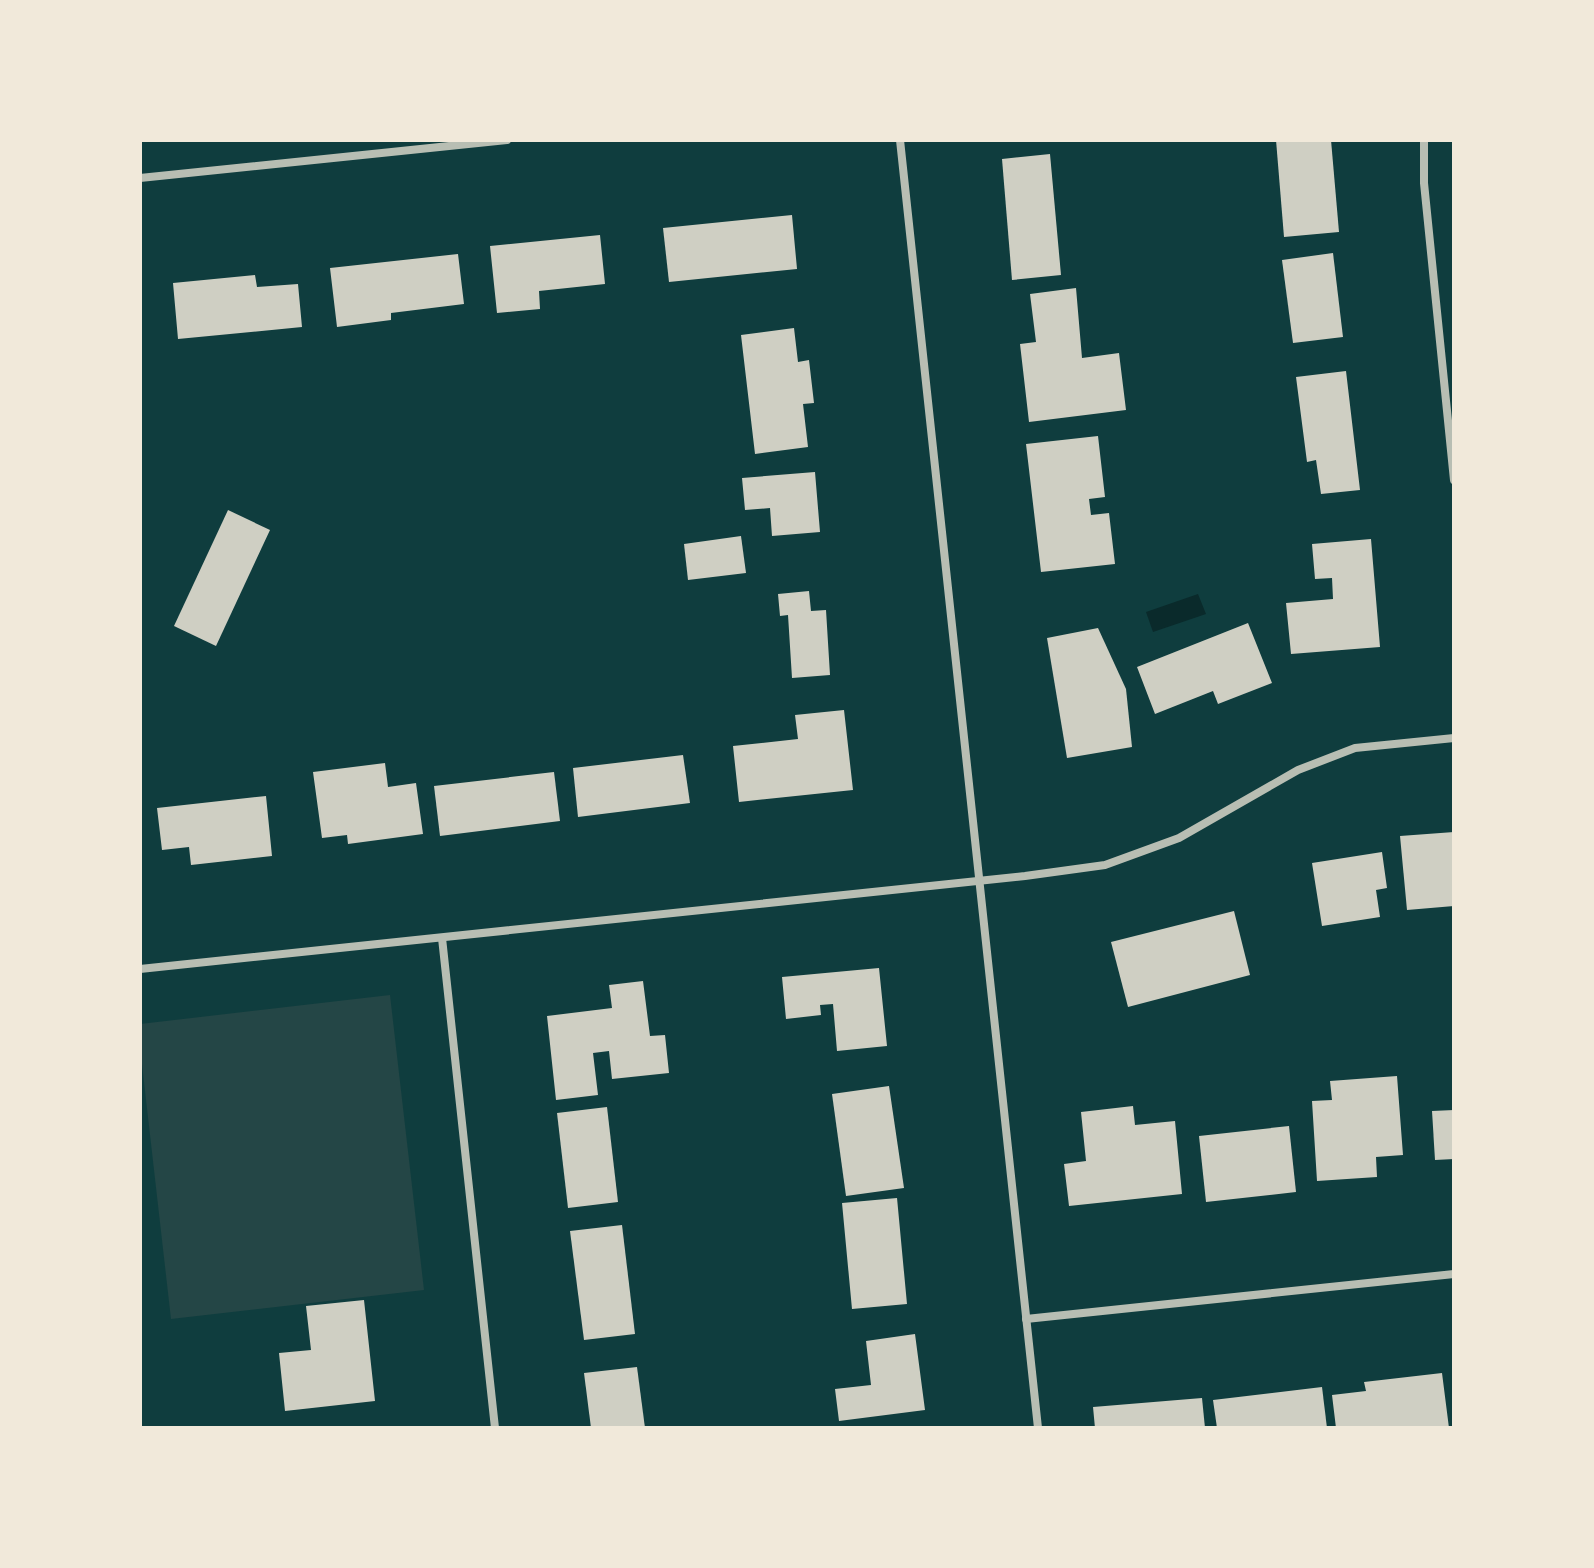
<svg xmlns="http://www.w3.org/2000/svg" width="1594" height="1568" font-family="'Archivo Narrow',sans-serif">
  <rect width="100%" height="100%" fill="#0f3d3e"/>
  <path fill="#244646" d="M 390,995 L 424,1290 L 171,1319 L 140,1047 L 140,1024 Z"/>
  <path fill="#0a2a2b" d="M 1198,594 L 1206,614 L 1153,632 L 1146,612 Z"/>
  <g fill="#cfcfc3">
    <path d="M 1276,140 L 1331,140 L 1339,232 L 1284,237 Z"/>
    <path d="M 1050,154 L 1061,275 L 1012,280 L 1002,159 Z"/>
    <path d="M 792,215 L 797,269 L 669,282 L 663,228 Z"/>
    <path d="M 600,235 L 605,284 L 539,291 L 540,309 L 497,313 L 490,246 Z"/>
    <path d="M 1333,253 L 1343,337 L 1293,343 L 1282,260 Z"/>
    <path d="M 458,254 L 464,304 L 391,313 L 391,320 L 337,327 L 330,268 Z"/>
    <path d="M 255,275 L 257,287 L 298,284 L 302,327 L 178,339 L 173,283 Z"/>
    <path d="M 1076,288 L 1082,358 L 1119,353 L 1126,410 L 1029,422 L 1020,344 L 1036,342 L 1030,294 Z"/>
    <path d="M 794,328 L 798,362 L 809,360 L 814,403 L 803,404 L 808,447 L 755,454 L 741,335 Z"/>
    <path d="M 1346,371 L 1360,490 L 1321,494 L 1316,460 L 1307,462 L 1296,377 Z"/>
    <path d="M 1098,436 L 1105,497 L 1089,499 L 1091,515 L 1109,513 L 1115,564 L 1041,572 L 1026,444 Z"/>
    <path d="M 815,472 L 820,532 L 772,536 L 770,508 L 745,510 L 742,478 Z"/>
    <path d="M 228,510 L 270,530 L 216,646 L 174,626 Z"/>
    <path d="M 741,536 L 746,573 L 688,580 L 684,544 Z"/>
    <path d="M 1371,539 L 1380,647 L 1291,654 L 1286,603 L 1333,599 L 1332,578 L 1315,579 L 1312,544 Z"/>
    <path d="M 809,591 L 811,611 L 826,610 L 830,675 L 792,678 L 788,615 L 780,616 L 778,594 Z"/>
    <path d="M 1248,623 L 1272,683 L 1218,704 L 1213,691 L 1155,714 L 1137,667 Z"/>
    <path d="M 1098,628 L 1126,689 L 1132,747 L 1067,758 L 1047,638 Z"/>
    <path d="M 844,710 L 853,790 L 739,802 L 733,746 L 798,739 L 795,715 Z"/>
    <path d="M 683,755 L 690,803 L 578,817 L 573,768 Z"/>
    <path d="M 385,763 L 388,787 L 416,783 L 423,834 L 348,844 L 347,835 L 322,838 L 313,772 Z"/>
    <path d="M 554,772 L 560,821 L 440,836 L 434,786 Z"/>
    <path d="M 266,796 L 272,856 L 191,865 L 189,847 L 162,850 L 157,808 Z"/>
    <path d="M 1454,832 L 1454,906 L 1407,910 L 1400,836 Z"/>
    <path d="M 1382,852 L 1387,888 L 1376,890 L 1380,917 L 1322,926 L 1312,863 Z"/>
    <path d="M 1234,911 L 1250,975 L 1128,1007 L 1111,942 Z"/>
    <path d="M 879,968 L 887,1046 L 837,1051 L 833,1004 L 820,1005 L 821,1015 L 786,1019 L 782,977 Z"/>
    <path d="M 643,981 L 650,1036 L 665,1035 L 669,1073 L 612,1079 L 609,1051 L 593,1053 L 598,1095 L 556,1100 L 547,1016 L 612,1008 L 609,985 Z"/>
    <path d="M 1397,1076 L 1403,1155 L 1376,1157 L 1377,1177 L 1317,1181 L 1312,1101 L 1332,1100 L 1330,1081 Z"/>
    <path d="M 889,1086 L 904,1188 L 846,1196 L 832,1094 Z"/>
    <path d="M 1133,1106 L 1135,1125 L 1175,1121 L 1182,1194 L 1069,1206 L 1064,1164 L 1086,1161 L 1081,1112 Z"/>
    <path d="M 607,1107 L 618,1202 L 568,1208 L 557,1113 Z"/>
    <path d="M 1454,1110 L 1454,1159 L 1435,1160 L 1432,1111 Z"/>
    <path d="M 1289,1126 L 1296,1192 L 1206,1202 L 1199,1136 Z"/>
    <path d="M 897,1198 L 907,1304 L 852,1309 L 842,1203 Z"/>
    <path d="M 622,1225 L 635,1334 L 584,1340 L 570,1231 Z"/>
    <path d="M 364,1300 L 375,1401 L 285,1411 L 279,1353 L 311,1350 L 306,1306 Z"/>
    <path d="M 915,1334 L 925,1410 L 839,1421 L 835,1389 L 871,1385 L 866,1341 Z"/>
    <path d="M 637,1367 L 645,1428 L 591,1428 L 584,1373 Z"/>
    <path d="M 1442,1373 L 1449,1428 L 1336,1428 L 1332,1395 L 1366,1391 L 1364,1382 Z"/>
    <path d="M 1322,1387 L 1327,1428 L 1217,1428 L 1213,1400 Z"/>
    <path d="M 1202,1398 L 1205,1428 L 1095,1428 L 1093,1407 Z"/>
  </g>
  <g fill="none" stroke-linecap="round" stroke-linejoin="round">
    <g stroke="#b8beb3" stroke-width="8">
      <path d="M 900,140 L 1038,1428"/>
      <path d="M 1424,140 L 1424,183 L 1454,480"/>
      <path d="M 140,178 L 507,140"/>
      <path d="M 442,938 L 495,1428"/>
      <path d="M 140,969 L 1025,876 L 1105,865 L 1179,838 L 1298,770 L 1355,748 L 1454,738"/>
      <path d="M 1026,1319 L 1454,1274"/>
    </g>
  </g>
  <rect width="1594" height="1568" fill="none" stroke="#f1e9da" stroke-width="284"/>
</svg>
